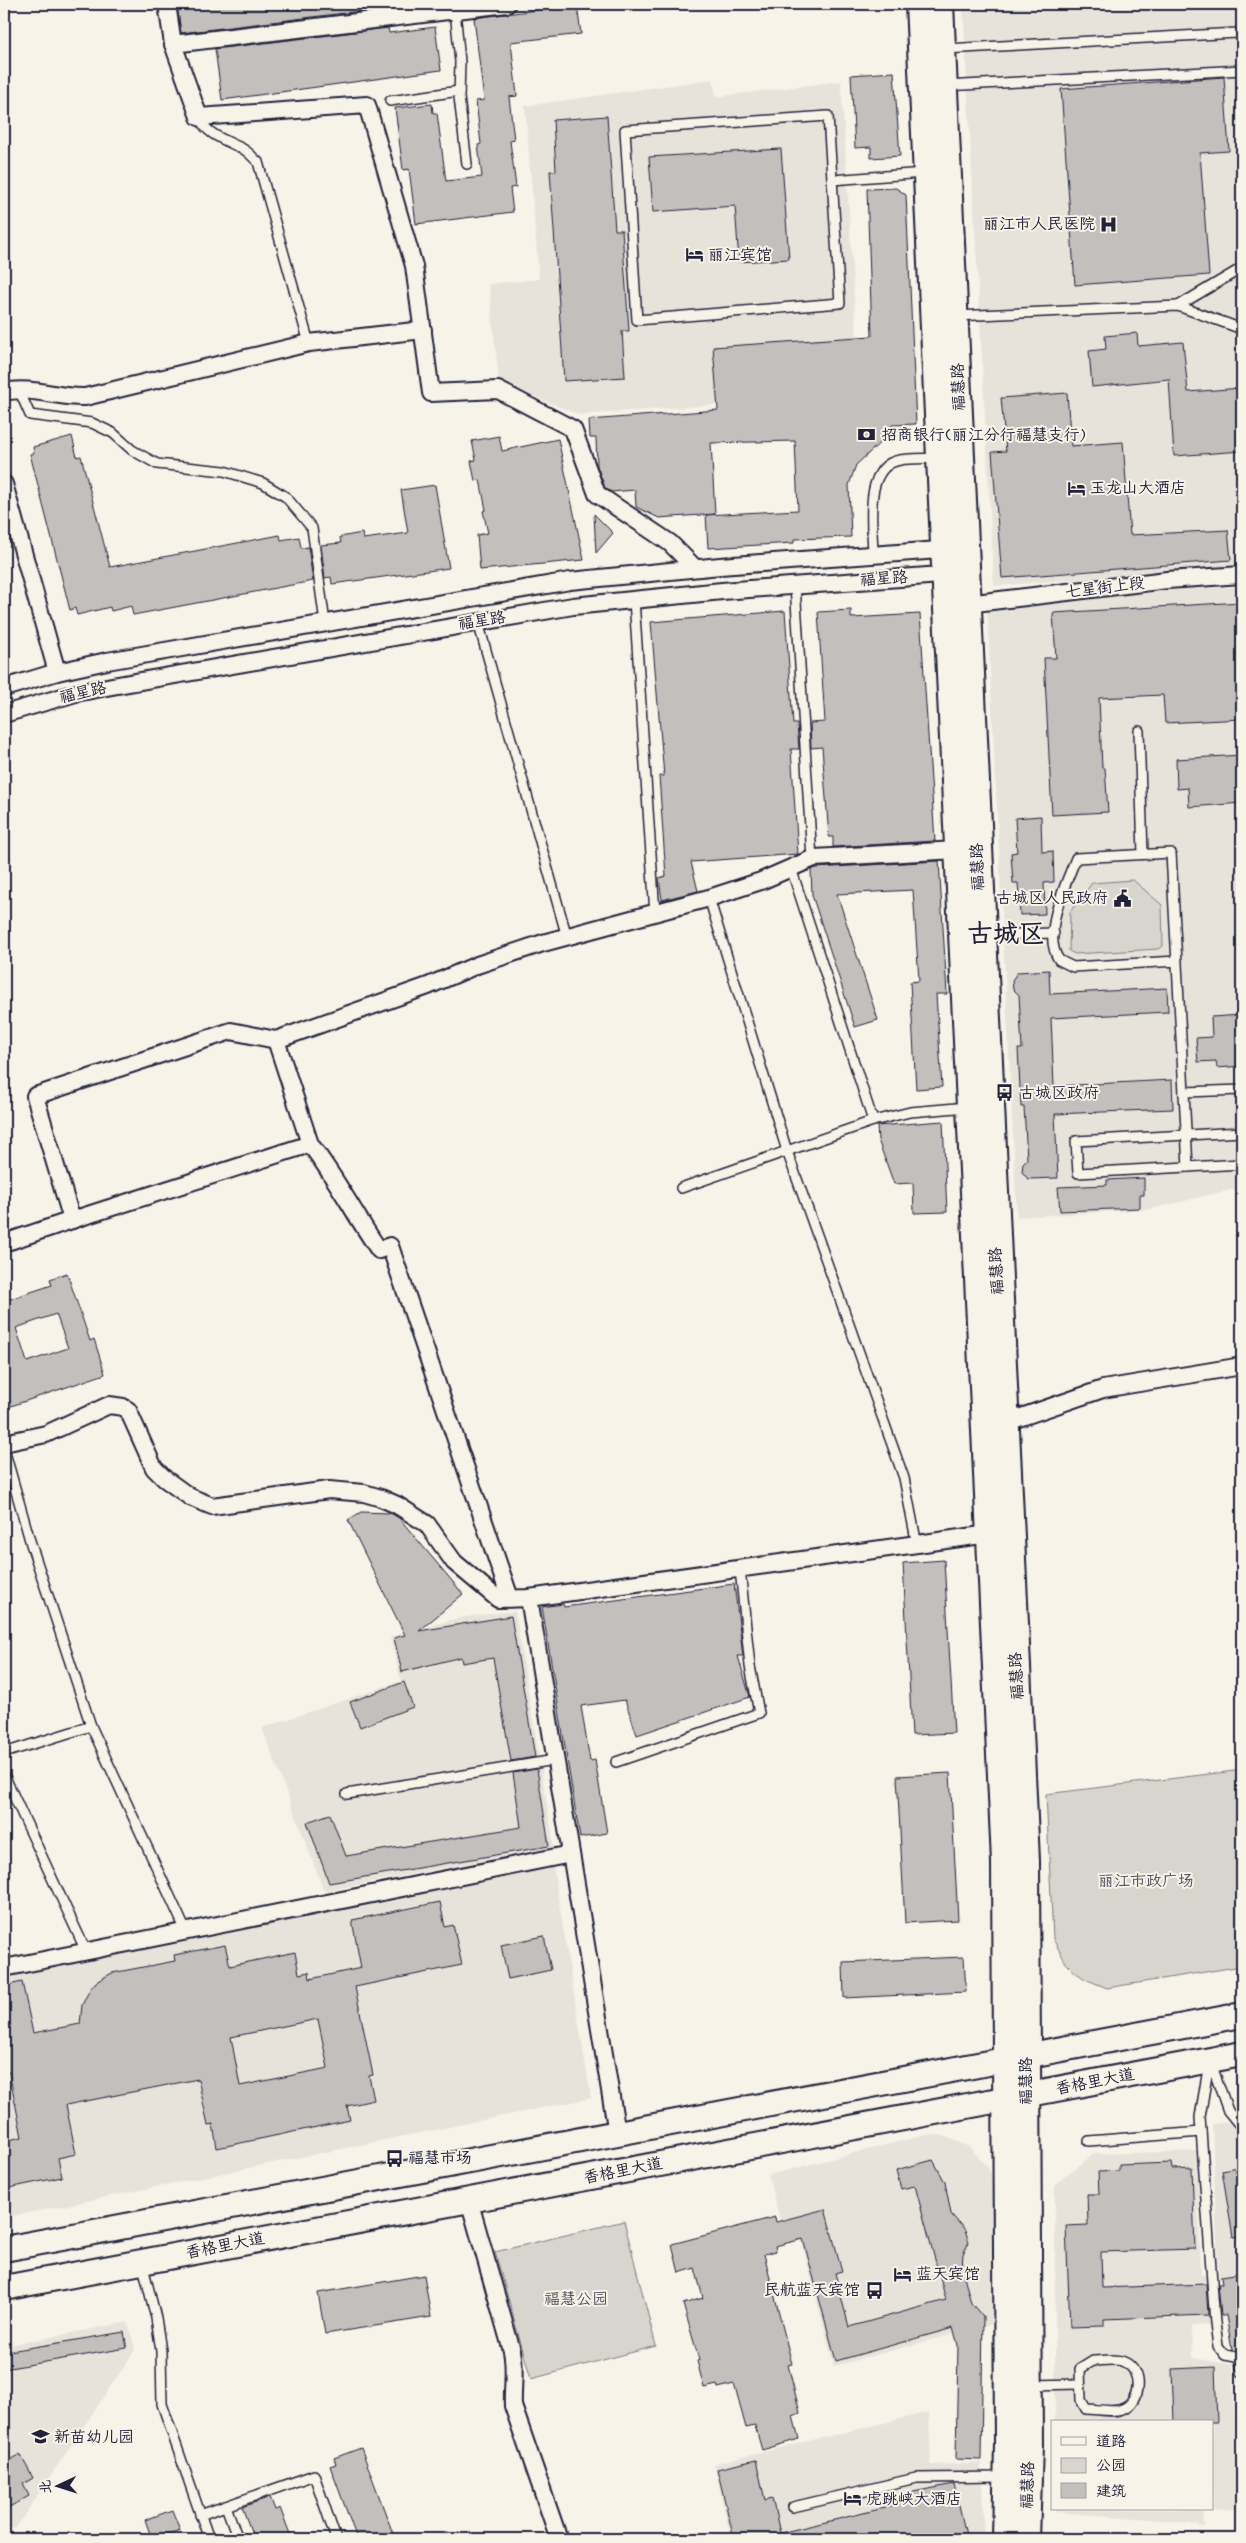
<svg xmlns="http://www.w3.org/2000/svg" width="1246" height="2543" font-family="Mynerve,'LXGW WenKai TC',sans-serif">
  <rect width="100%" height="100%" fill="#f7f3e8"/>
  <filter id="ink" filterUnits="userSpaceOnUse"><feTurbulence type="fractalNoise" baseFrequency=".02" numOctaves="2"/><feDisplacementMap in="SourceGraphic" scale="10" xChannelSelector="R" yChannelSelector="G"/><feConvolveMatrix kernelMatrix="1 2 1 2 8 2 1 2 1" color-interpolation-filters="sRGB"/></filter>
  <g filter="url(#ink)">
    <g fill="#e7e3db">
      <path d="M 963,4 L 1242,4 L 1242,566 L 994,586 Z"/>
      <path d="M 713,79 L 716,97 L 841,81 L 860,394 L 580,415 L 499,383 L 489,284 L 539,279 L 525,106 Z"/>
      <path d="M 1242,587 L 1242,1187 L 1151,1209 L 1017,1217 L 987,609 L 1192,588 Z"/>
      <path d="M 515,1611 L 554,1847 L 324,1891 L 262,1728 L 401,1681 L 390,1637 L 458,1618 Z"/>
      <path d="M 553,1866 L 591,2098 L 4,2218 L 4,1976 Z"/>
      <path d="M 1242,2120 L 1242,2335 L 1228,2337 L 1218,2268 L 1212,2124 Z"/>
      <path d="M 930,2134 L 944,2136 L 969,2147 L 986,2165 L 992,2176 L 996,2323 L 834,2366 L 796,2220 L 781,2224 L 768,2175 Z"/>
      <path d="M 1197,2151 L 1201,2275 L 1209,2275 L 1213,2325 L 1192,2326 L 1193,2358 L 1233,2365 L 1236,2509 L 1203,2510 L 1204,2527 L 1175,2521 L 1055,2512 L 1055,2509 L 1212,2509 L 1212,2422 L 1055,2422 L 1055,2184 L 1094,2154 Z"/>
      <path d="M 128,2322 L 135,2350 L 15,2529 L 4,2525 L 4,2346 Z"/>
      <path d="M 929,2412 L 931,2465 L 981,2463 L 984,2537 L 976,2539 L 731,2539 L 714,2464 Z"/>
    </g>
    <g fill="#d8d5cf" stroke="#7d7c85">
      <path d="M 1133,880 L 1162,905 L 1163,946 L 1158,949 L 1075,954 L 1069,951 L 1070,912 L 1092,883 Z"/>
      <path d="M 1242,1770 L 1242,1966 L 1107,1988 L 1085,1979 L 1075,1972 L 1066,1963 L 1053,1939 L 1046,1794 Z"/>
      <path d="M 624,2221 L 656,2346 L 531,2379 L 495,2252 Z"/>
    </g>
    <g fill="#c2bfbd" stroke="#22223b" fill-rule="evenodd">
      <path d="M 177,4 L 385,4 L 386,8 L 181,33 Z"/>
      <path d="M 577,5 L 581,34 L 511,42 L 517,96 L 509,97 L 514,140 L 510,141 L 516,187 L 510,188 L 513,212 L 416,224 L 409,169 L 403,170 L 395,108 L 432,104 L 433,113 L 437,113 L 446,181 L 482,177 L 478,145 L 481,144 L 476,101 L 484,100 L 474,18 Z"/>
      <path d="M 435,27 L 441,70 L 222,100 L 215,49 L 388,28 L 389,33 Z"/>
      <path d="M 894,72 L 900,156 L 871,158 L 871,147 L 855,148 L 851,75 Z"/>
      <path d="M 1224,77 L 1229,151 L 1200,153 L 1209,275 L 1075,285 L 1061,89 Z"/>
      <path d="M 607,116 L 615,230 L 622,230 L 629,331 L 622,331 L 625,377 L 564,381 L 550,171 L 556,171 L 553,120 Z"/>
      <path d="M 781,149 L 789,259 L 739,262 L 735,206 L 653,212 L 649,157 Z"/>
      <path d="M 896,188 L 906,195 L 916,424 L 892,425 L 884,439 L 856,465 L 849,485 L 851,537 L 794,539 L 794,543 L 708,548 L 706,515 L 798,510 L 795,441 L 711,443 L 715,514 L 659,518 L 636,507 L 635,490 L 611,492 L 605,488 L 597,466 L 596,438 L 590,438 L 589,420 L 718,410 L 713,347 L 872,336 L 867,189 Z"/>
      <path d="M 1137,333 L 1138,346 L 1183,342 L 1188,392 L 1242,388 L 1242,451 L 1174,456 L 1169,379 L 1092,387 L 1089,351 L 1106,349 L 1105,336 Z"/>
      <path d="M 1067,393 L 1071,446 L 1123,442 L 1130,535 L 1228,530 L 1231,560 L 1002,578 L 992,452 L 1006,451 L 1001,398 Z"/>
      <path d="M 72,436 L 77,457 L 81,456 L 110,567 L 280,535 L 281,540 L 299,537 L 301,548 L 308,547 L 313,581 L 133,615 L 131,606 L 111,611 L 110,607 L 77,615 L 75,608 L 70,610 L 30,454 L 34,453 L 33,447 Z"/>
      <path d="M 499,436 L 502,451 L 558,439 L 584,560 L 480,570 L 477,535 L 488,533 L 483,511 L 486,510 L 480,480 L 475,481 L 471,461 L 476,460 L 472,441 Z"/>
      <path d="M 435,485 L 449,568 L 332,584 L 331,577 L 325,578 L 321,545 L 341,543 L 340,537 L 362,533 L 363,539 L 408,533 L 401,490 Z"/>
      <path d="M 594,514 L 613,533 L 596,553 Z"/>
      <path d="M 1242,602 L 1242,719 L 1165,723 L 1163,695 L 1099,698 L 1102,768 L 1105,768 L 1108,812 L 1052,815 L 1044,658 L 1056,658 L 1053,613 Z"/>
      <path d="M 851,610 L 851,618 L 920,614 L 935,841 L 833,847 L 833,837 L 829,837 L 822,747 L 811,748 L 810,723 L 825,722 L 818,612 Z"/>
      <path d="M 785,611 L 793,724 L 797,724 L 799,749 L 791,749 L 798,854 L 691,862 L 698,891 L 662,900 L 659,878 L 666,876 L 659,776 L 664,776 L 651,622 Z"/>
      <path d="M 1242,755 L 1242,803 L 1189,807 L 1188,788 L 1177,789 L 1176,759 Z"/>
      <path d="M 1041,816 L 1042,852 L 1053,851 L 1054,882 L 1044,883 L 1045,914 L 1020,915 L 1018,883 L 1013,883 L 1011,853 L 1017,852 L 1015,818 Z"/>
      <path d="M 939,861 L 947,994 L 936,994 L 942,1087 L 916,1089 L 910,982 L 919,981 L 913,890 L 837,894 L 878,1020 L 855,1027 L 812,895 L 811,870 L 816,868 Z"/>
      <path d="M 1049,970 L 1050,994 L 1167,988 L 1168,1012 L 1051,1018 L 1054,1086 L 1172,1080 L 1173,1109 L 1055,1114 L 1058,1178 L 1028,1179 L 1022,1172 L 1023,1163 L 1027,1159 L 1024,1107 L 1021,1107 L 1018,1049 L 1022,1049 L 1019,995 L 1013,989 L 1012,980 L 1018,972 Z"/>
      <path d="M 1242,1015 L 1242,1066 L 1217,1068 L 1216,1061 L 1198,1062 L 1196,1038 L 1212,1037 L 1211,1017 Z"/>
      <path d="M 943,1121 L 947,1212 L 914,1213 L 913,1183 L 894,1184 L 878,1140 L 877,1126 Z"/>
      <path d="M 1144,1178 L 1144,1195 L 1140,1195 L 1140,1208 L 1060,1211 L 1058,1187 L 1107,1185 L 1107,1180 Z"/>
      <path d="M 67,1273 L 90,1341 L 94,1339 L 105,1374 L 11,1406 L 4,1385 L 4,1301 L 52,1285 L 50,1279 ZM 56,1314 L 68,1348 L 27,1362 L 16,1328 Z"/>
      <path d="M 361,1512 L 390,1513 L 399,1518 L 463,1594 L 419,1631 L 511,1616 L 535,1757 L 511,1761 L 493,1658 L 462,1663 L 461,1657 L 402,1672 L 394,1638 L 405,1635 L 348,1520 Z"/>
      <path d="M 944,1560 L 954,1733 L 912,1735 L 903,1563 Z"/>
      <path d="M 734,1584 L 743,1656 L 738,1656 L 750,1697 L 637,1735 L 625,1700 L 581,1706 L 590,1761 L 595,1760 L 607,1833 L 580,1838 L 542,1607 L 563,1604 L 564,1607 Z"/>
      <path d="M 404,1682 L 413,1707 L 360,1727 L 350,1702 Z"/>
      <path d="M 537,1769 L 549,1846 L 329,1883 L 307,1822 L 330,1814 L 346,1856 L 521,1827 L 513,1773 Z"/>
      <path d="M 950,1773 L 958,1920 L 905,1923 L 897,1776 Z"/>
      <path d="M 440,1902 L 445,1927 L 453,1925 L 462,1965 L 355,1987 L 373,2075 L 369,2076 L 374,2100 L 347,2106 L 350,2120 L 217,2148 L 213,2124 L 208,2125 L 198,2079 L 66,2105 L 76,2154 L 58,2158 L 62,2177 L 4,2189 L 4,2141 L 22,2137 L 9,2072 L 4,2073 L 4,1986 L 22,1982 L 33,2033 L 80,2024 L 82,2005 L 90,1989 L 96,1982 L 112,1973 L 175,1961 L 174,1955 L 225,1945 L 230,1966 L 295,1952 L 299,1974 L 309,1972 L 310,1979 L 361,1968 L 352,1920 ZM 318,2019 L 328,2068 L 240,2086 L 231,2037 Z"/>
      <path d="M 544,1936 L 551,1970 L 508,1979 L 501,1945 Z"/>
      <path d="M 964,1957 L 966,1992 L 844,1998 L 843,1962 Z"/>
      <path d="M 933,2160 L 945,2182 L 951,2214 L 965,2230 L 969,2242 L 963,2254 L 962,2268 L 971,2303 L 983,2317 L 981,2460 L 956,2459 L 958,2345 L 953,2328 L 836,2361 L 803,2239 L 775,2246 L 776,2251 L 764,2254 L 792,2364 L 788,2365 L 800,2413 L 793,2416 L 799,2439 L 762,2450 L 755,2426 L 746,2428 L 734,2384 L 718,2388 L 717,2385 L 704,2388 L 697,2361 L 699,2360 L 683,2304 L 703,2298 L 695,2268 L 679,2273 L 672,2244 L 775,2217 L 776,2222 L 825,2209 L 842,2271 L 835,2273 L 849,2327 L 946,2300 L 915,2186 L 901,2189 L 896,2170 Z"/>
      <path d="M 1171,2163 L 1172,2169 L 1192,2168 L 1195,2249 L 1101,2252 L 1102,2288 L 1206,2284 L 1208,2315 L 1104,2319 L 1104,2326 L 1070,2327 L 1066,2226 L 1088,2225 L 1087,2194 L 1099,2194 L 1098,2172 L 1119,2171 L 1119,2165 Z"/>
      <path d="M 1242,2166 L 1242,2236 L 1233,2237 L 1222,2170 Z"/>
      <path d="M 1242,2273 L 1242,2354 L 1232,2350 L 1226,2315 L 1221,2315 L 1218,2284 L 1222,2284 L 1221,2276 Z"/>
      <path d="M 424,2275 L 431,2317 L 325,2334 L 318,2293 Z"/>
      <path d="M 124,2332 L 127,2348 L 4,2369 L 4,2352 Z"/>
      <path d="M 1215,2367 L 1217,2422 L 1174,2422 L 1172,2369 Z"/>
      <path d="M 361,2448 L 395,2539 L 357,2539 L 330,2466 L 336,2464 L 334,2458 Z"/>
      <path d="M 20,2454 L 33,2478 L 23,2484 L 29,2496 L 4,2510 L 4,2463 Z"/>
      <path d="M 756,2460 L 765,2500 L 772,2498 L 780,2533 L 905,2503 L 903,2494 L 954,2484 L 967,2539 L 734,2539 L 717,2469 Z"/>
      <path d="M 270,2497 L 275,2510 L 280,2508 L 292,2539 L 254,2539 L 242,2507 Z"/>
      <path d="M 172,2510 L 180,2530 L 152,2539 L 145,2520 Z"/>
    </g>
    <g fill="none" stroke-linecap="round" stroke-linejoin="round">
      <defs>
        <g id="service">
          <path d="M 455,10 L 460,62 L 459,97 L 467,164"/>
          <path d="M 945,49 L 1237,33 L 1242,30"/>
          <path d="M 945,86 L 1242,70"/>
          <path d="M 390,101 L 459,91"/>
          <path d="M 828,116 L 840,303 L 637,320 L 625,130 Z"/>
          <path d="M 199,117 C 207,136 226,140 243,149 C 249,152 253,158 258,162 L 309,343"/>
          <path d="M 832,180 L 924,173"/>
          <path d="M 1178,306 L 1242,268"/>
          <path d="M 955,316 L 1178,306 L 1242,329"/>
          <path d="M 19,390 L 30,415 L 92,423 L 113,433 L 132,450 L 157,464 L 224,471 L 263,483 L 286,497 L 312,528 L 325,623"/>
          <path d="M 873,555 C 873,528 862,466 900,460 C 913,458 927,459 939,458"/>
          <path d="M 795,585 L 812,859"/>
          <path d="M 634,600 L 655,914"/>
          <path d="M 478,622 L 567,937"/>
          <path d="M 1139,731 L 1143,854"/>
          <path d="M 791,868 L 873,1121 L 910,1112 L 968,1107"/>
          <path d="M 709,898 L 787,1151 L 904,1478 L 917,1545"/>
          <path d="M 984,935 L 1054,933"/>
          <path d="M 1177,961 L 1073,967 L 1059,960 C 1041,934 1066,884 1076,858 L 1171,853 C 1177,958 1182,1062 1188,1167"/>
          <path d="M 1184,1092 L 1242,1090"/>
          <path d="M 1242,1132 L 1076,1141 L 1078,1173 L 1242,1164"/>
          <path d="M 681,1188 L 873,1121"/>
          <path d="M 4,1449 L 31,1544 L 91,1726 L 186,1931"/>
          <path d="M 4,1753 L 91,1726"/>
          <path d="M 616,1762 L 759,1713 L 750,1666 L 740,1569"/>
          <path d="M 4,1775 L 86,1951"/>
          <path d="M 347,1794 L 555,1760"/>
          <path d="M 1209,2063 L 1200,2117 L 1215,2323 L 1218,2346 L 1225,2355 L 1236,2357 L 1240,2361 L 1242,2372"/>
          <path d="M 1211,2063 L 1228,2111 L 1242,2128"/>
          <path d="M 1089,2141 L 1201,2132"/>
          <path d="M 142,2262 L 156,2318 L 161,2351 L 162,2404 L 209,2539"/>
          <path d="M 1093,2361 C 1102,2361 1116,2358 1124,2362 C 1143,2370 1141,2402 1122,2409 C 1113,2413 1097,2409 1086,2409 L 1081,2400 L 1080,2369 Z"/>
          <path d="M 1030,2385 L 1080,2384"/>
          <path d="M 226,2506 L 238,2539"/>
          <path d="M 793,2507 L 916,2478 L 1006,2477"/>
          <path d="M 200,2515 L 314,2475 L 336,2539"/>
        </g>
        <g id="minor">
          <path d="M 167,4 L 173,44 L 199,117 L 367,105 L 414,266 L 431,393 L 498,390 L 573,429 L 597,494 L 670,543 L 695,568"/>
          <path d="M 173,44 L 507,4"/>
          <path d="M 4,392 C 32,386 57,398 85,397 L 309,343 L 423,330"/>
          <path d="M 4,484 L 57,672"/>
          <path d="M 967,604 L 1167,580 L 1242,575"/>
          <path d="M 4,688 L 57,672 L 107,661 L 570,581 L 720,566 L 953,549"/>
          <path d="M 4,714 L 76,693 L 112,686 L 573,606 L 722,591 L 955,574"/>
          <path d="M 310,1144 C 336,1178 355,1215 379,1250 L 390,1246 L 510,1598"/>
          <path d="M 72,1220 L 310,1144 L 276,1040"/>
          <path d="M 4,1243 L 72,1220 L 35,1096 L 231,1031 L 276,1040 L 428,986 L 477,965 L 543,943 L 709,898 L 761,881 L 814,858 L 957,850"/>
          <path d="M 1004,1423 L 1103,1389 L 1242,1366"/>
          <path d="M 4,1443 L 46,1434 L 109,1405 L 123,1407 L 128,1410 L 154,1468 L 165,1479 L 190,1497 L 212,1506 L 329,1490 L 364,1493 L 381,1498 L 397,1505 L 427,1524 L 454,1562 L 498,1599 L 529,1598 L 989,1534"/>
          <path d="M 529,1598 L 617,2133"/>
          <path d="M 4,1968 L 571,1854"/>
          <path d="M 469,2200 L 512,2351 C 516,2371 512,2387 513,2406 L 559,2539"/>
        </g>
        <g id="secondary">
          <path d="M 4,2249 L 1242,2015"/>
          <path d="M 4,2288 L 1242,2054"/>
        </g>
        <g id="primary">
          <path d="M 919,4 L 1005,1862 L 1008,2444 L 1006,2539"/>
          <path d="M 940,4 L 1026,1861 L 1029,2445 L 1026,2539"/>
        </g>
      </defs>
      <use href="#service" stroke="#22223b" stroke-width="12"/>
      <use href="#minor" stroke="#22223b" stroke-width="20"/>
      <use href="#secondary" stroke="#22223b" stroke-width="28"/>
      <use href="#primary" stroke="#22223b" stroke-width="30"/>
      <use href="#service" stroke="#f7f3e8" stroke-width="9"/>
      <use href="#minor" stroke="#f7f3e8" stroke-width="16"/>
      <use href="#secondary" stroke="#f7f3e8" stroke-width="24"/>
      <use href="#primary" stroke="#f7f3e8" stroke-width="26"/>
    </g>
  </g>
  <defs>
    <symbol id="hospital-bare" viewBox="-9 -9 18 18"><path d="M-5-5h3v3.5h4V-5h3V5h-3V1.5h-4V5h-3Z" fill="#22223b" stroke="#f7f3e8" stroke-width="2.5" paint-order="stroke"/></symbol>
    <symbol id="hotel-bare" viewBox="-9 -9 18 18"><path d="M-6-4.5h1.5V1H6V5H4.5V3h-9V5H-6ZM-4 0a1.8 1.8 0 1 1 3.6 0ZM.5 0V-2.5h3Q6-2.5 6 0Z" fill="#22223b" stroke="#f7f3e8" stroke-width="2.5" paint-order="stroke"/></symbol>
    <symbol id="bank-bare" viewBox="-9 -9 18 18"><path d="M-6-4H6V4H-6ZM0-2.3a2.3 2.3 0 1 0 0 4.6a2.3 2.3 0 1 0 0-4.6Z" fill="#22223b" stroke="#f7f3e8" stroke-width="2.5" paint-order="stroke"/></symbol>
    <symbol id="civic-bare" viewBox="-9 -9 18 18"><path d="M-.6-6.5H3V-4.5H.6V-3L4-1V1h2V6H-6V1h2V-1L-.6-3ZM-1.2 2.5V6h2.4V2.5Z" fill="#22223b" stroke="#f7f3e8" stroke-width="2.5" paint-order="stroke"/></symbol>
    <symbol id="bus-bare" viewBox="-9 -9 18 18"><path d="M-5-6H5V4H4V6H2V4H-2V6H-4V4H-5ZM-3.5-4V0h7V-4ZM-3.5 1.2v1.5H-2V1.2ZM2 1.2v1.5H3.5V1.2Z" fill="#22223b" stroke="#f7f3e8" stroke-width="2.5" paint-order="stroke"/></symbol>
    <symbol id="school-bare" viewBox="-9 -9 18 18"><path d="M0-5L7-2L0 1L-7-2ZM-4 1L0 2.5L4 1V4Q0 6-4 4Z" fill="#22223b" stroke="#f7f3e8" stroke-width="2.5" paint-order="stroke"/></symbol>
  </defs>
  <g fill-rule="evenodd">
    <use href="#hospital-bare" x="1096" y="212" width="25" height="25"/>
    <use href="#hotel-bare" x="682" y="242" width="25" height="25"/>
    <use href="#bank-bare" x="854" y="422" width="25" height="25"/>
    <use href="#hotel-bare" x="1064" y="476" width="25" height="25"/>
    <use href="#civic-bare" x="1110" y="886" width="25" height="25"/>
    <use href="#bus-bare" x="992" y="1080" width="25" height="25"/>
    <use href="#bus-bare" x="382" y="2146" width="25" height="25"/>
    <use href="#hotel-bare" x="890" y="2262" width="25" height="25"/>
    <use href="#bus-bare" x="862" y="2278" width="25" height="25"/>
    <use href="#school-bare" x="28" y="2424" width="25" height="25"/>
    <use href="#hotel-bare" x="840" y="2486" width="25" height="25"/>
  </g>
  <g text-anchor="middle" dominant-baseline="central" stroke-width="4" stroke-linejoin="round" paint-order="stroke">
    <g font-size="16" fill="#22223b" stroke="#f7f3e8" text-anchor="start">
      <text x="1095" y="224" text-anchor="end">丽江市人民医院</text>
      <text x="708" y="255">丽江宾馆</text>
      <text x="881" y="435">招商银行(丽江分行福慧支行)</text>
      <text x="1090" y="488">玉龙山大酒店</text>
      <text x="1108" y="898" text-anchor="end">古城区人民政府</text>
      <text x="1019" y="1093">古城区政府</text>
      <text x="408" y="2158">福慧市场</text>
      <text x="916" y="2274">蓝天宾馆</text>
      <text x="860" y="2290" text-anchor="end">民航蓝天宾馆</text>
      <text x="54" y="2437">新苗幼儿园</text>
      <text x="866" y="2499">虎跳峡大酒店</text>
    </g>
    <g font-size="16" fill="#22223b" stroke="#f7f3e8">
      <text transform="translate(959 387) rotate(-92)">福慧路</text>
      <text transform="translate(884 579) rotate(-4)">福星路</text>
      <text transform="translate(1105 588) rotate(-7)">七星街上段</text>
      <text transform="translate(482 621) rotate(-9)">福星路</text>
      <text transform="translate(83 693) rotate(-13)">福星路</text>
      <text transform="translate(978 867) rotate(-92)">福慧路</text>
      <text transform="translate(997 1271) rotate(-93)">福慧路</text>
      <text transform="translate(1017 1676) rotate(-93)">福慧路</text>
      <text transform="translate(1026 2081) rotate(-90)">福慧路</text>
      <text transform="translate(1095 2082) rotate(-11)">香格里大道</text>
      <text transform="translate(623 2171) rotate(-11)">香格里大道</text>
      <text transform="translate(225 2246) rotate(-11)">香格里大道</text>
      <text transform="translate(1028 2485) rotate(-88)">福慧路</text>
    </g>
    <g font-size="16" fill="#504f60" stroke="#f7f3e8">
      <text x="1146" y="1881">丽江市政广场</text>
      <text x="576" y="2299">福慧公园</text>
    </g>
    <g font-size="26" font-weight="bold" fill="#22223b" stroke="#f7f3e8">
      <text x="1006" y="935">古城区</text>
    </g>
  </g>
  <rect width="1246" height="2543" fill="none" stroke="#f7f3e8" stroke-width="20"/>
  <rect x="10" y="10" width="1226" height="2523" fill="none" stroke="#22223b" stroke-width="2" filter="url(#ink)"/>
  <rect x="1051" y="2420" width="162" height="90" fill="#f7f3e8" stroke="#a29fa3"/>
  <rect x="1061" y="2437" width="25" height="8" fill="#f7f3e8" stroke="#a29fa3"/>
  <text x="1096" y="2446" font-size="15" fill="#22223b">道路</text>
  <rect x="1061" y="2458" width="25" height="15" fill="#d8d5cf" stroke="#a29fa3"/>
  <text x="1096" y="2470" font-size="15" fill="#22223b">公园</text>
  <rect x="1061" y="2483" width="25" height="15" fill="#c2bfbd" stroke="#a29fa3"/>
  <text x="1096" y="2496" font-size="15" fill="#22223b">建筑</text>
  <g transform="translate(58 2486) rotate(266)" stroke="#f7f3e8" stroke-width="4" paint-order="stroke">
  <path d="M0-4L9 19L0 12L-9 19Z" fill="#22223b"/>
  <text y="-8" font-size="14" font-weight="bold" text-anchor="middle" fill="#22223b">北</text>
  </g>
</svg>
